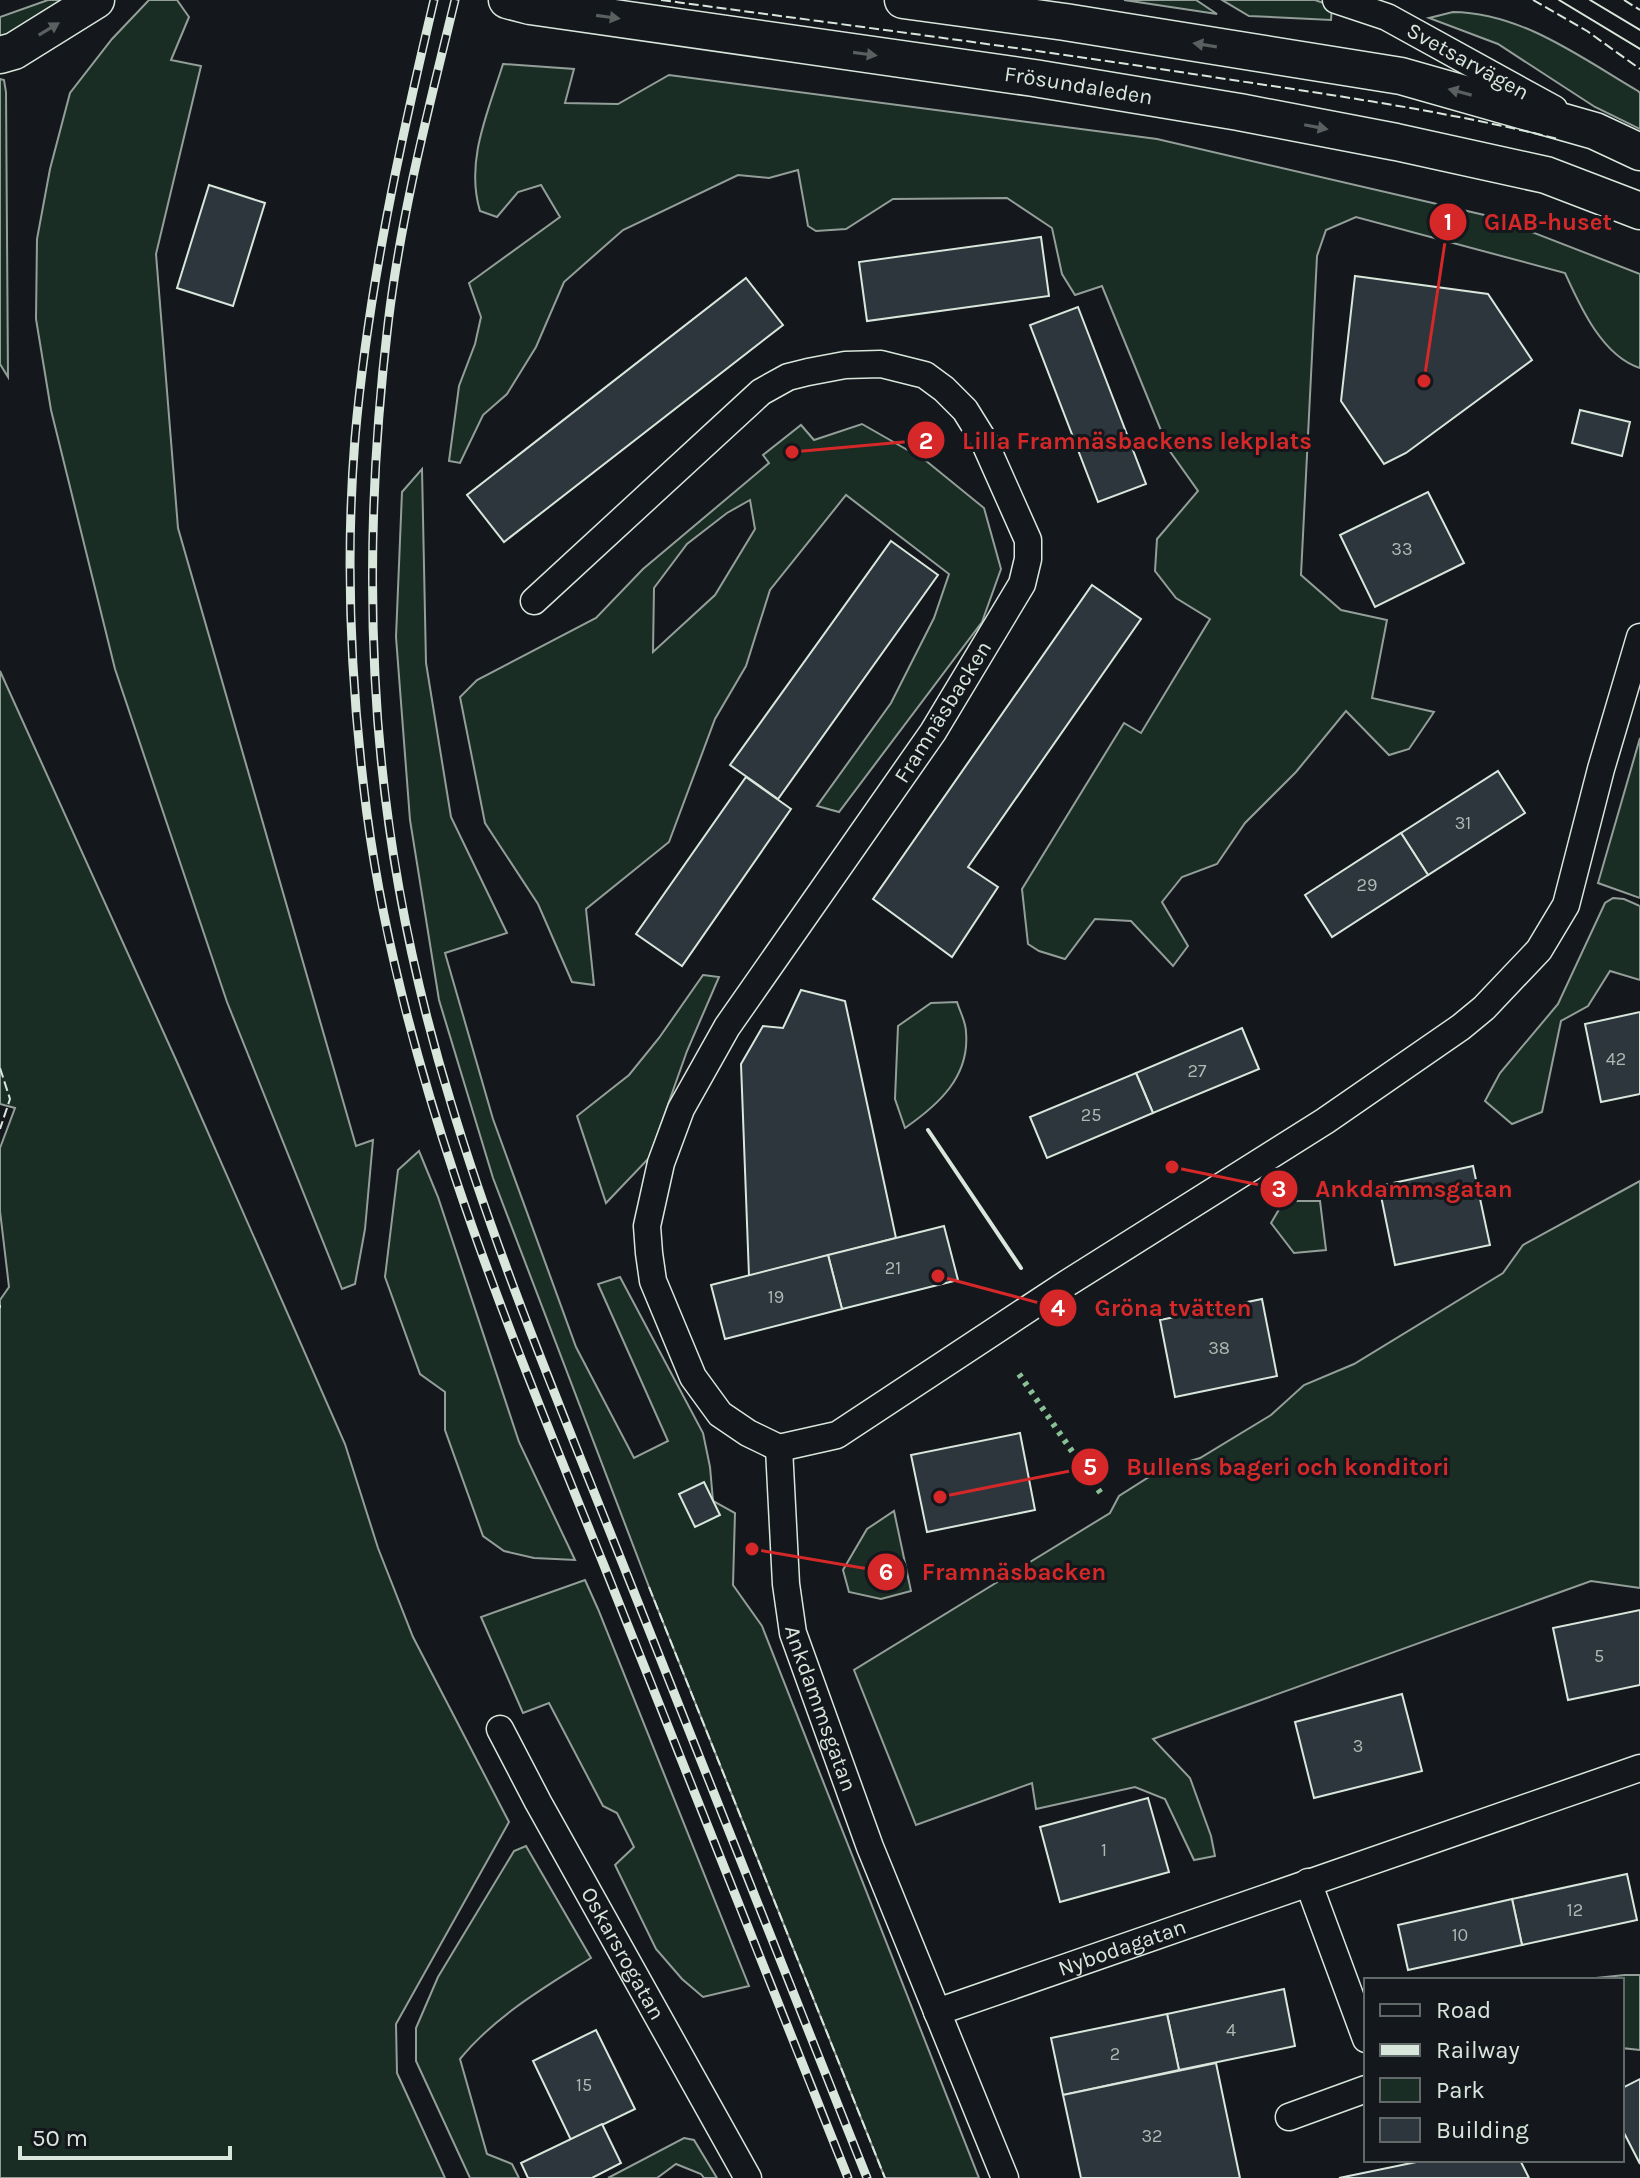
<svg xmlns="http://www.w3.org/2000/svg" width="1640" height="2178" font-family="Karla,sans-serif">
  <rect width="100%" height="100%" fill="#14181c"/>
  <g fill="#1a2d24" stroke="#939e99" stroke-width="2" fill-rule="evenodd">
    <path d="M 48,0 L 73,0 L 0,43 L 0,17 Z"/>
    <path d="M 149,0 L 177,0 L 189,17 L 171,60 L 201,66 L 156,254 L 178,528 L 356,1146 L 373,1140 L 365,1229 L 355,1284 L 342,1289 L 227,1002 L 115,669 L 51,410 L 36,319 L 37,239 L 50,169 L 70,93 L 112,39 Z"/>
    <path d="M 1124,0 L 1196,0 L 1217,14 Z"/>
    <path d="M 1222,0 L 1315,0 L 1332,6 L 1331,20 L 1249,16 Z"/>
    <path d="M 1453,12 C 1522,13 1580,57 1638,91 L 1640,93 L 1640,129 L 1595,107 L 1498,44 L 1429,18 Z"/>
    <path d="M 503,64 L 574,69 L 565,103 L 618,104 L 669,75 L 1157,139 L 1493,217 L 1640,274 L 1640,368 C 1602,356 1580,306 1565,273 L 1356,217 L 1326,230 L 1317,256 L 1301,575 L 1341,610 L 1387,620 L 1372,698 L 1434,712 L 1409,749 L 1389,755 L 1346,711 L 1296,772 L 1245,823 L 1217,864 L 1182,877 L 1162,902 L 1188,946 L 1173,966 L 1131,921 L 1095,919 L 1065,959 L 1039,951 L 1028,944 L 1022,889 L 1124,723 L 1141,733 L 1210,619 L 1176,598 L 1155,571 L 1157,539 L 1198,491 L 1169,450 L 1102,286 L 1075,295 L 1062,274 L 1052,228 L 1007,198 L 893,199 L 846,229 L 816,231 L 808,226 L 798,170 L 769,178 L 738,175 L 623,230 L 564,282 L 536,347 L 507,394 L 483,415 L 460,463 L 449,461 L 459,386 L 475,344 L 481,317 L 469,283 L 560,217 L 541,185 L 518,192 L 497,217 L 480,211 C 465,161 488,112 503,64 Z"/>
    <path d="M 0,79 L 4,80 L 6,92 L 8,377 L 0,364 Z"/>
    <path d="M 862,424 L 925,460 L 984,508 L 1001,569 L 982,622 L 839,812 L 817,806 L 891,703 L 934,618 L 949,574 L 846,495 L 770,590 L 746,666 L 715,719 L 669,842 L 586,909 L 594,985 L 572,982 L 538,904 L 485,823 L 460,697 L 477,680 L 596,618 L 643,569 L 769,463 L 763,455 L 801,425 L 814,440 ZM 750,500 L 755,529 L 715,595 L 653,652 L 654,588 L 687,544 L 727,513 Z"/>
    <path d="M 422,469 L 426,663 L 451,817 L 507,933 L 445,953 L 493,1119 L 576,1347 L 634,1458 L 668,1441 L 598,1284 L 620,1277 L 703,1433 L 710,1467 L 713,1501 L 735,1513 L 733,1585 L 762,1626 L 979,2178 L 885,2178 L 649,1587 L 493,1178 L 439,1000 L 410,820 L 396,637 L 402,492 Z"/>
    <path d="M 0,671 L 177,1062 L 345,1444 L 378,1548 L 413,1637 L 509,1822 L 396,2024 L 397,2073 L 445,2178 L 0,2178 L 0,1300 L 9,1287 L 0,1211 L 0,1148 L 15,1108 L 0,1104 Z"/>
    <path d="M 1640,738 L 1640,898 L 1598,883 Z"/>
    <path d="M 1613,898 L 1624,899 L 1640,906 L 1640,980 L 1610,971 L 1588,1006 L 1561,1021 L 1542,1112 L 1512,1124 L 1485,1101 L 1500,1073 L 1558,1004 L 1605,903 Z"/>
    <path d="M 703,975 L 719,977 L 687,1051 L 649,1158 L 606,1203 L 577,1116 L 629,1075 L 659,1038 Z"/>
    <path d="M 957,1002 C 960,1012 966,1022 966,1032 C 970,1077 938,1105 905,1128 L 895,1099 L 898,1026 L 931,1003 Z"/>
    <path d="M 419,1151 L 438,1197 L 519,1442 L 575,1560 L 534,1558 L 504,1551 L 483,1536 L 445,1430 L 445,1392 L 420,1374 L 385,1277 L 398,1170 Z"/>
    <path d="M 1640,1181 L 1640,1588 L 1591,1581 L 1153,1739 L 1190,1778 L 1211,1836 L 1215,1856 L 1194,1860 L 1165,1799 L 1135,1787 L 1036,1809 L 1032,1783 L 916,1825 L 854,1670 L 1110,1513 L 1119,1496 L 1160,1470 L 1200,1458 L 1271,1415 L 1304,1385 L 1354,1364 L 1503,1273 L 1523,1245 Z"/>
    <path d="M 1284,1201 L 1320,1201 L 1326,1250 L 1294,1253 L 1271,1223 Z"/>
    <path d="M 894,1511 L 911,1591 L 881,1599 L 849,1592 L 843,1570 L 867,1529 Z"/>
    <path d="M 585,1580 L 598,1609 L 749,1986 L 703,1997 L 682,1979 L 656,1949 L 615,1865 L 634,1847 L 617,1813 L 603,1806 L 549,1703 L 523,1713 L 481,1617 Z"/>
    <path d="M 526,1846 L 591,1958 C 545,1987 495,2016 460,2059 L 487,2154 L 512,2164 L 519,2178 L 470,2178 L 416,2061 L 416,2028 L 438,1977 L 514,1851 Z"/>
    <path d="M 1625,1975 L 1640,1975 L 1640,2050 L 1622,2048 L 1622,1980 L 1576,1980 Z"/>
    <path d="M 684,2138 L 694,2140 L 717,2178 L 704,2178 L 701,2174 L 676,2164 L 657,2178 L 608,2178 Z"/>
  </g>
  <g fill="#2c363c" stroke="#d8e6dc" stroke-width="2">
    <path d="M 209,185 L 265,203 L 233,306 L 177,288 Z"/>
    <path d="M 1041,237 L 1049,296 L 867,321 L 859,262 Z"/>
    <path d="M 1355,276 L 1488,294 L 1532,360 L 1406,453 L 1384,464 L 1341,401 Z"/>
    <path d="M 746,278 L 783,325 L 504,542 L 467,495 Z"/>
    <path d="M 1078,307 L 1146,484 L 1098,502 L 1030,325 Z"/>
    <path d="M 1580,410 L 1630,422 L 1622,456 L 1572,443 Z"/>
    <path d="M 1428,492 L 1464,563 L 1375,607 L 1340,535 Z"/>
    <path d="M 891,541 L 938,575 L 778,799 L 730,765 Z"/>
    <path d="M 1092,585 L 1141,619 L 968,867 L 998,887 L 952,957 L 873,899 Z"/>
    <path d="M 1498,771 L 1525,813 L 1428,875 L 1401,833 Z"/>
    <path d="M 746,777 L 791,809 L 682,966 L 636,934 Z"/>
    <path d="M 1401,833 L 1428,875 L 1332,937 L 1305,895 Z"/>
    <path d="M 801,990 L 845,1001 L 896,1238 L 749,1276 L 741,1064 L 763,1026 L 783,1028 Z"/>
    <path d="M 1640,1012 L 1640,1094 L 1601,1102 L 1585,1024 Z"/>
    <path d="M 1242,1028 L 1259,1069 L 1153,1113 L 1136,1073 Z"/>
    <path d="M 1136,1073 L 1153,1113 L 1047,1158 L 1030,1117 Z"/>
    <path d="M 1473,1166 L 1490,1245 L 1395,1265 L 1379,1186 Z"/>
    <path d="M 944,1226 L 958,1280 L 842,1309 L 828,1255 Z"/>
    <path d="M 828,1255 L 842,1309 L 725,1339 L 711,1285 Z"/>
    <path d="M 1262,1299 L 1277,1376 L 1175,1397 L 1160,1320 Z"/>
    <path d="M 1020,1433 L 1035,1510 L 927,1532 L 911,1455 Z"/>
    <path d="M 704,1482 L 720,1515 L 695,1527 L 679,1494 Z"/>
    <path d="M 1640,1610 L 1640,1685 L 1568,1700 L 1553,1628 Z"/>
    <path d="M 1402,1694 L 1422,1771 L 1314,1798 L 1295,1722 Z"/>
    <path d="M 1148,1798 L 1169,1872 L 1060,1902 L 1040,1827 Z"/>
    <path d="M 1627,1874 L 1637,1920 L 1522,1945 L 1512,1899 Z"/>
    <path d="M 1512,1899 L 1522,1945 L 1408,1970 L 1398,1925 Z"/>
    <path d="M 1284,1989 L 1295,2046 L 1179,2070 L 1167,2014 Z"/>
    <path d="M 1167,2014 L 1179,2070 L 1063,2095 L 1051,2038 Z"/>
    <path d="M 596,2030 L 635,2109 L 571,2140 L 533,2061 Z"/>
    <path d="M 1216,2063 L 1240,2178 L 1081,2178 L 1063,2095 Z"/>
    <path d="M 1640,2079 L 1640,2164 L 1622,2129 L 1622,2088 Z"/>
    <path d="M 602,2124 L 621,2163 L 592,2178 L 528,2178 L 521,2163 Z"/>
    <path d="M 1426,2160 L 1520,2160 L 1529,2178 L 1339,2178 Z"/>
  </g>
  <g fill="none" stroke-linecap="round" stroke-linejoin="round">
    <defs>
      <g id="minor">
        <path id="s1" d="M 1336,0 L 1387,17 L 1554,109"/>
        <path d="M 534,601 L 761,392 L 788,377 L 808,372 L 845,365 L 881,364 L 925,375 L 944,389 L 965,410 L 983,439 L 1028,540 L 1028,559 L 1022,584 L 933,732 L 727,1027 L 681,1109 L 661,1163 L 647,1226 L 649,1253 L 653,1281 L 693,1377 L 720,1414 L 748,1433 L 779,1448"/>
        <path d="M 779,1448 L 837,1435 L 1066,1284 L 1325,1121 L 1461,1027 L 1484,1008 L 1539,950 L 1566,905 L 1601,769 L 1640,637"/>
        <path id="s2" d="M 779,1448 L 786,1584 L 793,1633 L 870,1847 L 1005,2178"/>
        <path id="s3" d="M 500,1729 L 538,1802 L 748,2178"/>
        <path d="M 1308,1882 L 1366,2039"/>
        <path id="s4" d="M 937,2012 L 1640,1768"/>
        <path d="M 1289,2117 L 1366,2089"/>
      </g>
      <g id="secondary">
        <path id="s5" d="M 507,0 L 530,6 L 1034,78 L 1239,112 L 1396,142 L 1546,175 L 1640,211"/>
        <path d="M 903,0 L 1065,22 L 1401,76 L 1595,131 L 1640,152"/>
        <path d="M 0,55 L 14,51 L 96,0"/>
      </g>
    </defs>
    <use href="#minor" stroke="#d8e6dc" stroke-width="29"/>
    <use href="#secondary" stroke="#d8e6dc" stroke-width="39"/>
    <use href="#minor" stroke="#14181c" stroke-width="26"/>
    <use href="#secondary" stroke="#14181c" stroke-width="36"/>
    <g stroke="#d8e6dc" stroke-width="2">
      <path d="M 1559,0 L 1640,49"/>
      <path d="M 1590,0 L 1640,30"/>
    </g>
    <defs>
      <g id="rail">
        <path d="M 434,0 C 400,144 368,290 355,438 C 345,562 351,691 367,814 C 402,1075 505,1321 603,1563 C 685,1768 766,1973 848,2178"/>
        <path d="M 455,0 C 429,107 401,214 388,324 C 374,441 369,559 375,677 C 382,820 409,966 451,1103 C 497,1256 559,1404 618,1552 C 701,1761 784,1969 867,2178"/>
      </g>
    </defs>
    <use href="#rail" stroke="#d8e6dc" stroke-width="9"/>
    <use href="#rail" stroke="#14181c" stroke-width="6" stroke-dasharray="18" stroke-linecap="butt"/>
    <path stroke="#8ac095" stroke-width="6" stroke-dasharray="4 6" stroke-linecap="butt" d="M 1019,1374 L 1102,1495"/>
    <g stroke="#d8e6dc" stroke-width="2" stroke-dasharray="10 4" stroke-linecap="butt">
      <path d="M 661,0 C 847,25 1033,49 1219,78 C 1332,95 1447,111 1558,139"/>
      <path d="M 1533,0 L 1587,31 L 1640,69"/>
      <path d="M 1624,0 L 1640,10"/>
      <path d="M 0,1068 L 10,1099 L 0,1129"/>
      <path d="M 0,1305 L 0,1308"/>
      <path d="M 649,1587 L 885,2178"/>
    </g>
    <path stroke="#d8e6dc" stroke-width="4" d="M 928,1130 L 1021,1268"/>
  </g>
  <defs><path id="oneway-solid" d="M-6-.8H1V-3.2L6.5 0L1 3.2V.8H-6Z" transform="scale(2)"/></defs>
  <g fill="#59605f">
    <use href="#oneway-solid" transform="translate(608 17) rotate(8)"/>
    <use href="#oneway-solid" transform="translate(49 29) rotate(-31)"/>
    <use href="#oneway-solid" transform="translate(1205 45) rotate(-171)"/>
    <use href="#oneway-solid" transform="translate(865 54) rotate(8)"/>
    <use href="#oneway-solid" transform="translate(1460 92) rotate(-165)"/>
    <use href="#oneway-solid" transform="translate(1316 127) rotate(11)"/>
  </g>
  <g text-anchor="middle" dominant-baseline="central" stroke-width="6" stroke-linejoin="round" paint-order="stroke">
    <g font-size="18" fill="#adbab4">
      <text x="1402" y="549">33</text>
      <text x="1463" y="823">31</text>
      <text x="1367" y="885">29</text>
      <text x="1616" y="1059">42</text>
      <text x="1197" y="1071">27</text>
      <text x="1091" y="1115">25</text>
      <text x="893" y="1268">21</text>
      <text x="776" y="1297">19</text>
      <text x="1219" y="1348">38</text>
      <text x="1599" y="1656">5</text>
      <text x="1358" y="1746">3</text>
      <text x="1104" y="1850">1</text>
      <text x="1575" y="1910">12</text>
      <text x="1460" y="1935">10</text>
      <text x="1231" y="2030">4</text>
      <text x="1115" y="2054">2</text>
      <text x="584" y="2085">15</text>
      <text x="1152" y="2136">32</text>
    </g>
    <g font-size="22" fill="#d8e6dc" stroke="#14181c">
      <text stroke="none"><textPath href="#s1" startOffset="146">Svetsarvägen</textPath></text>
      <text stroke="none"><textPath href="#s5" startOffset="578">Frösundaleden</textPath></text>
      <text transform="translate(943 712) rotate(-58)">Framnäsbacken</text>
      <text stroke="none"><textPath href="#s2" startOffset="266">Ankdammsgatan</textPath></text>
      <text stroke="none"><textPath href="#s4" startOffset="196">Nybodagatan</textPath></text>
      <text stroke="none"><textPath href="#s3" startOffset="256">Oskarsrogatan</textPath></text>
    </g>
  </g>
  <path fill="none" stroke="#d62828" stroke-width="3" d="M1424 381L1448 222M792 452L926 440M1172 1167L1279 1189M938 1276L1058 1308M940 1497L1090 1467M752 1549L886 1572"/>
  <g fill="#d62828" stroke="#14181c" stroke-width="3">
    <circle cx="1424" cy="381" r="8"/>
    <circle cx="792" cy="452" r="8"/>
    <circle cx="1172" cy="1167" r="8"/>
    <circle cx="938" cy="1276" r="8"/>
    <circle cx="940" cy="1497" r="8"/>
    <circle cx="752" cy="1549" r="8"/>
    <circle cx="1448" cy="222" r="20"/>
    <circle cx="926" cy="440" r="20"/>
    <circle cx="1279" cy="1189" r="20"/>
    <circle cx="1058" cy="1308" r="20"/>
    <circle cx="1090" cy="1467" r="20"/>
    <circle cx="886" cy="1572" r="20"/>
  </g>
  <g font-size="24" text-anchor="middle" font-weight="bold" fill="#fff">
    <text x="1448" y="230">1</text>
    <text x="926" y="449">2</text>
    <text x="1279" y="1197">3</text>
    <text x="1058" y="1316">4</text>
    <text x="1090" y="1475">5</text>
    <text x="886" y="1580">6</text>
  </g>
  <g font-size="24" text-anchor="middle" font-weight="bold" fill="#d62828" stroke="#14181c" stroke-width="6" stroke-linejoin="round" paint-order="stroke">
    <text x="1548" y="230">GIAB-huset</text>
    <text x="1137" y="449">Lilla Framnäsbackens lekplats</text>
    <text x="1414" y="1197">Ankdammsgatan</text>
    <text x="1173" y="1316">Gröna tvätten</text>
    <text x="1288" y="1475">Bullens bageri och konditori</text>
    <text x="1014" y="1580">Framnäsbacken</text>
  </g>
  <rect x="1364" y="1978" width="260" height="184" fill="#14181c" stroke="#626a69" stroke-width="2"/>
  <rect x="1380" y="2004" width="40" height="12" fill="#14181c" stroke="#626a69" stroke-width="2"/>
  <text x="1436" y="2018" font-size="24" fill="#d8e6dc">Road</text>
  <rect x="1380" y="2044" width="40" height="12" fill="#d8e6dc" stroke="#626a69" stroke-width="2"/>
  <text x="1436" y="2058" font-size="24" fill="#d8e6dc">Railway</text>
  <rect x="1380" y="2078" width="40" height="24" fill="#1a2d24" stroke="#626a69" stroke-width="2"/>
  <text x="1436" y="2098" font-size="24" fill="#d8e6dc">Park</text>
  <rect x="1380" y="2118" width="40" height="24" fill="#2c363c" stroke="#626a69" stroke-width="2"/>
  <text x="1436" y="2138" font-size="24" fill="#d8e6dc">Building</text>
  <path d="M20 2146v12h210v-12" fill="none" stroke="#d8e6dc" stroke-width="4"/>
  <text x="32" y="2146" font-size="24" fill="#d8e6dc" stroke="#14181c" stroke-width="6" paint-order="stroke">50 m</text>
</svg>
